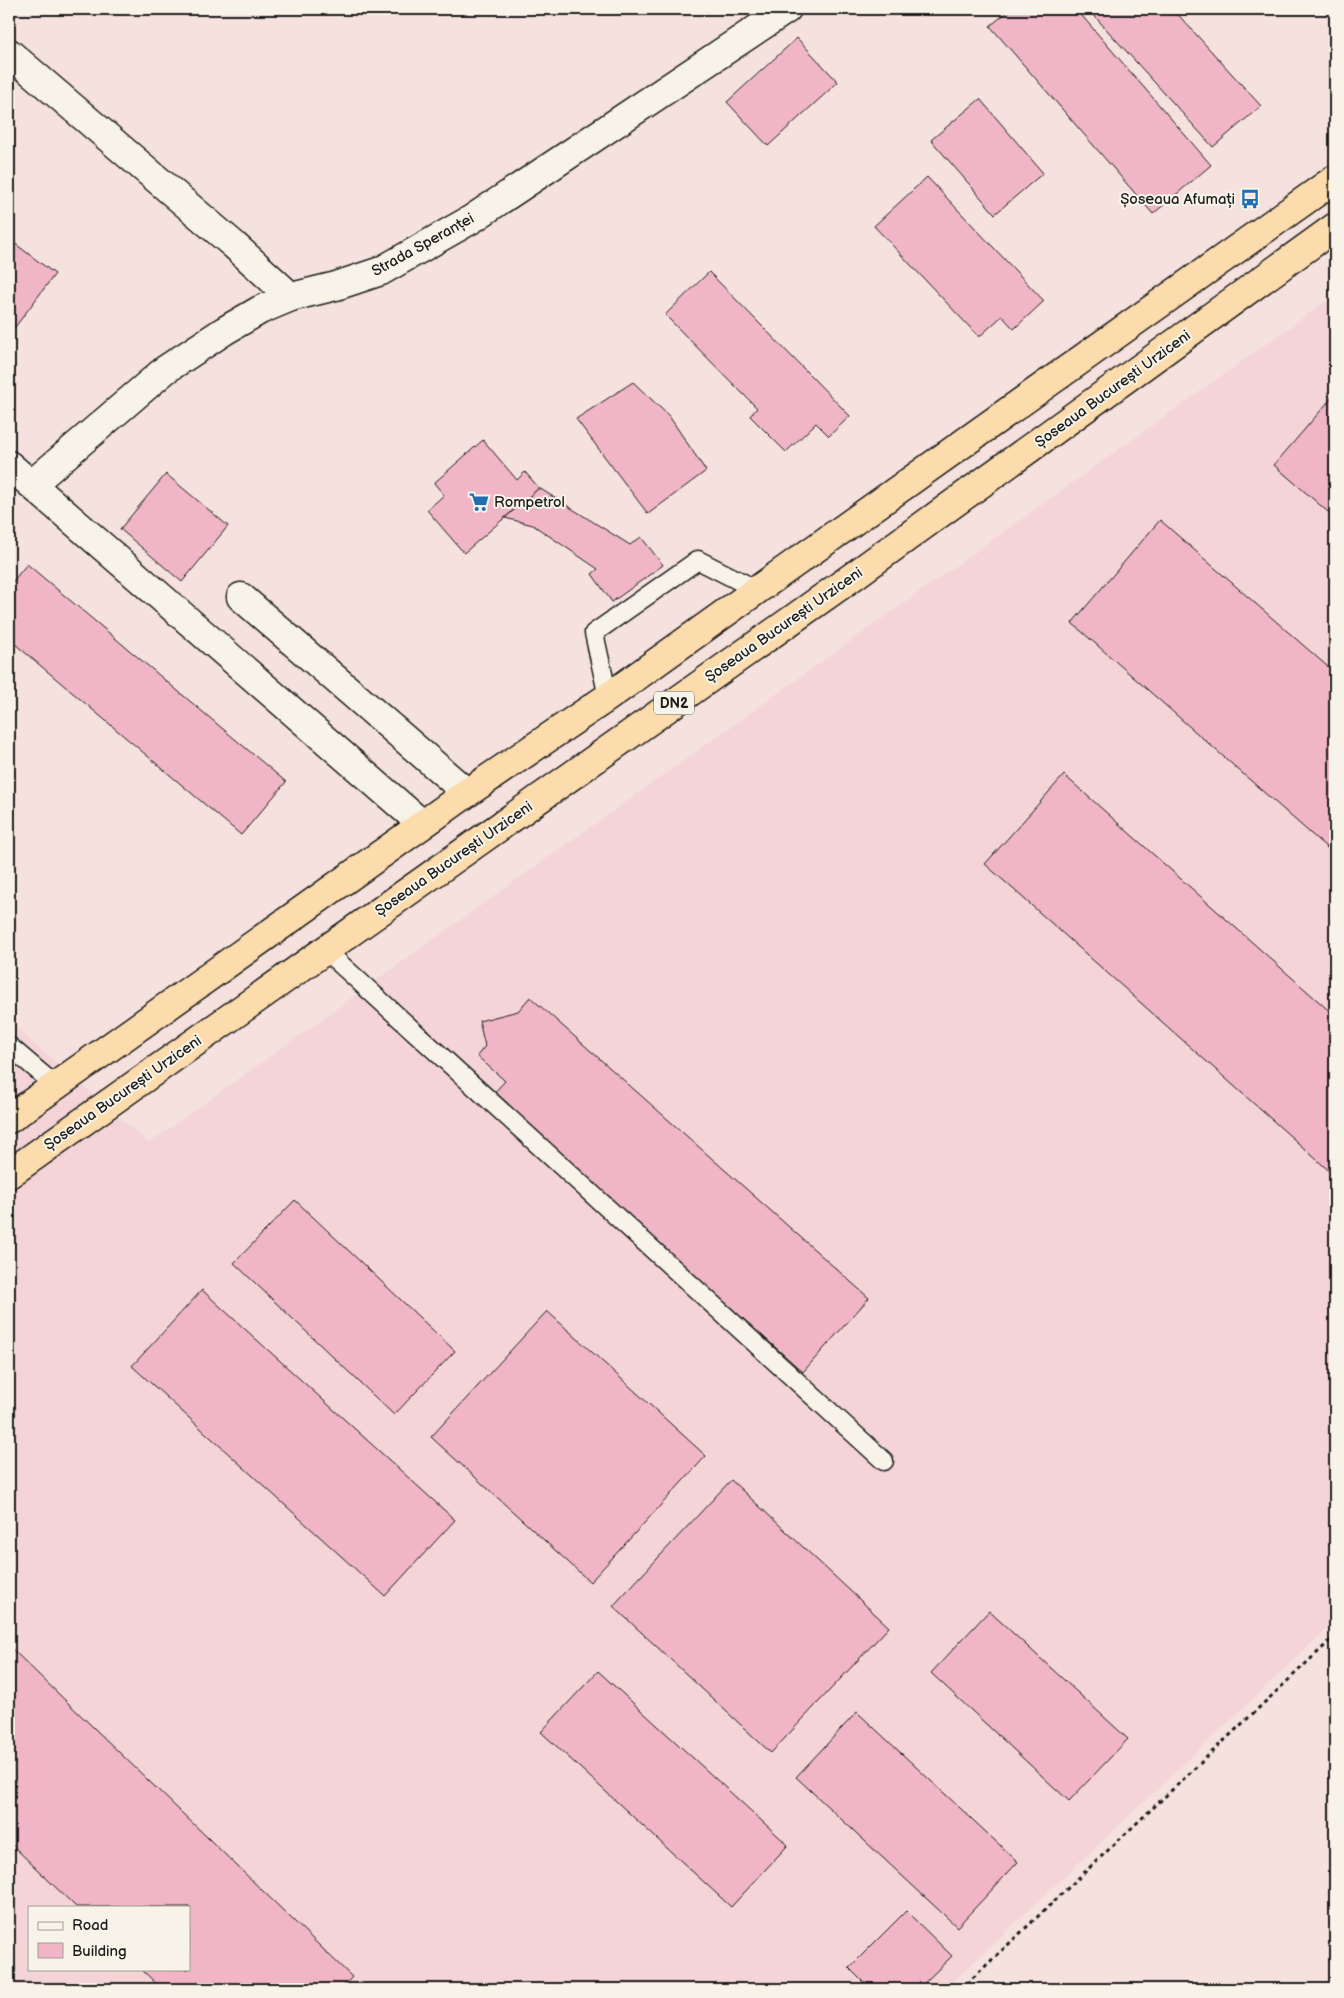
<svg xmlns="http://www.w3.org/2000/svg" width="1344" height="1998" font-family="'Balsamiq Sans',sans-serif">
  <rect width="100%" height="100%" fill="#f5e1de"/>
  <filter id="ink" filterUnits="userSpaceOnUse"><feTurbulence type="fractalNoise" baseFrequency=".02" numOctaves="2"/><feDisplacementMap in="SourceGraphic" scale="10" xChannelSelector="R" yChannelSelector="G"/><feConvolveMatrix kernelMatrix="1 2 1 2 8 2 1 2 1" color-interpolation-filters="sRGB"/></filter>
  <g filter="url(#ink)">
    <path fill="#f4d4d7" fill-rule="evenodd" d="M 1335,295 L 1335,1621 L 945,1989 L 9,1989 L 9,1022 L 149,1143 ZM 29,1907 L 189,1907 L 189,1969 L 29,1969 Z"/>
    <g fill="#f0b6c7" stroke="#1c1c1c">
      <path d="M 1011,9 L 1076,9 L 1211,165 L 1153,214 L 990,26 Z"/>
      <path d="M 1088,9 L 1173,9 L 1261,106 L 1213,147 Z"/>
      <path d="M 797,38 L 838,82 L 768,146 L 727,102 Z"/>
      <path d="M 980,99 L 1043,173 L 995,214 L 931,140 Z"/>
      <path d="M 927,177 L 1044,301 L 1014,329 L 1002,316 L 979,337 L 874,226 Z"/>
      <path d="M 9,239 L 55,274 L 9,335 Z"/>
      <path d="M 709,272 L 850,416 L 829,436 L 816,423 L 786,452 L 750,416 L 757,408 L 665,315 Z"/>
      <path d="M 633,382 L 669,416 L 706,471 L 648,514 L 576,419 Z"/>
      <path d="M 1335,394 L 1335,518 L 1274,465 Z"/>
      <path d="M 483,440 L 517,480 L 525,472 L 539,488 L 464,553 L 427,510 L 444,495 L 434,483 Z"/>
      <path d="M 166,474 L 228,526 L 182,582 L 120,529 Z"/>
      <path d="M 539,488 L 630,545 L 641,537 L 663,565 L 612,602 L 592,574 L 598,569 L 533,525 L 505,518 Z"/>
      <path d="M 1160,520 L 1335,673 L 1335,855 L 1072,623 Z"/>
      <path d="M 27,564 L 286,782 L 241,835 L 9,639 L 9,586 Z"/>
      <path d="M 1064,775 L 1335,1016 L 1335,1176 L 985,864 Z"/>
      <path d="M 530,997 L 869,1298 L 803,1372 L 492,1095 L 505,1081 L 477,1056 L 485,1046 L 479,1021 L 518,1011 Z"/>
      <path d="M 295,1200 L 455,1351 L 394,1415 L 234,1263 Z"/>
      <path d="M 202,1290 L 455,1520 L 385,1596 L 132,1366 Z"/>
      <path d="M 547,1311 L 706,1456 L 590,1582 L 431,1437 Z"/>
      <path d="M 731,1480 L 889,1627 L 771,1753 L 613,1606 Z"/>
      <path d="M 989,1611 L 1128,1739 L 1069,1801 L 931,1673 Z"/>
      <path d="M 9,1646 L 352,1977 L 341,1989 L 162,1989 L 141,1969 L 189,1969 L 189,1907 L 76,1907 L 9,1842 Z"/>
      <path d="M 598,1671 L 788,1845 L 731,1907 L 541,1732 Z"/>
      <path d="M 857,1712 L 1018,1862 L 957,1927 L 796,1777 Z"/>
      <path d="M 906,1911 L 952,1956 L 918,1989 L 870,1989 L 849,1968 Z"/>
    </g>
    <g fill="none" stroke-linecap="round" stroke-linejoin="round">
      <defs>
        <g id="service">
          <path d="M 608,697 L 594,633 L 698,560 L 757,590"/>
          <path d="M 325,950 L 884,1461"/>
          <path d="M 9,1046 L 56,1086"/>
        </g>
        <g id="minor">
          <path d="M 9,53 L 234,245 L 291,297"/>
          <path d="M 9,465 L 422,824"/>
          <path d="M 32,484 L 165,370 L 224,331 L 260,310 L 291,297 L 336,286 L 381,271 L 472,219 L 787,9"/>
          <path d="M 241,597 L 467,793"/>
        </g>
        <g id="trunk">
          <path d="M 9,1119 L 467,793 L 608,697 L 757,590 L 1335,179"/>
          <path d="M 9,1174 L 848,580 L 1335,227"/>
        </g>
      </defs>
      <use href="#service" stroke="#1c1c1c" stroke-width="21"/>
      <use href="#minor" stroke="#1c1c1c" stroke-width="31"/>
      <use href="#trunk" stroke="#1c1c1c" stroke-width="31"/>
      <path stroke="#1c1c1c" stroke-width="3" stroke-dasharray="4 4" stroke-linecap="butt" d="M 961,1989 L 1335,1636"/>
      <use href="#service" stroke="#f7f3e8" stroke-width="18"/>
      <use href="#minor" stroke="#f7f3e8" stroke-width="28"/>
      <use href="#trunk" stroke="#fcdcac" stroke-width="28"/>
    </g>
  </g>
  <defs>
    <symbol id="bus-bare" viewBox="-9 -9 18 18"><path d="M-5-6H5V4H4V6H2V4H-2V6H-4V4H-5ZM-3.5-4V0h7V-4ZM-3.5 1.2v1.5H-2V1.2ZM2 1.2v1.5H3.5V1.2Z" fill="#1f6fb2" stroke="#f7f3e8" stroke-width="2.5" paint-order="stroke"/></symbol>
    <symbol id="supermarket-bare" viewBox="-9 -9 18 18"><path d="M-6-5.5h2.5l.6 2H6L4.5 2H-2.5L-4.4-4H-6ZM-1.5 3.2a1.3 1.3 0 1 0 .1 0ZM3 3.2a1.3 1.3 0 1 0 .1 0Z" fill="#1f6fb2" stroke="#f7f3e8" stroke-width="2.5" paint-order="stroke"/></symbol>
  </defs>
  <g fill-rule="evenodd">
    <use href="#bus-bare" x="1236" y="185" width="28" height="28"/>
    <use href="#supermarket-bare" x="465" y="488" width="28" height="28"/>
  </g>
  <g text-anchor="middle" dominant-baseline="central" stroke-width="4" stroke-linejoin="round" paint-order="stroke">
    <rect fill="#f7f3e8" stroke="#5e5c59" stroke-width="1" x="654" y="691.5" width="40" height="23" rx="4"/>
    <g font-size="14" font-weight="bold" fill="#1c1c1c">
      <text x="674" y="703">DN2</text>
    </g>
    <g font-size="15" fill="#1c1c1c" stroke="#f7f3e8" text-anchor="end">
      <text x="1235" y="199">Șoseaua Afumați</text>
      <text x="494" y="502" text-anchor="start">Rompetrol</text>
    </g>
    <g font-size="15" fill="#1c1c1c" stroke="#f7f3e8">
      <text transform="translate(423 245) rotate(-29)">Strada Speranței</text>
      <text transform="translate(1113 389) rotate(-36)">Șoseaua București Urziceni</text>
      <text transform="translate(784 625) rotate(-35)">Șoseaua București Urziceni</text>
      <text transform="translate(454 859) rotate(-35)">Șoseaua București Urziceni</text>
      <text transform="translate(123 1093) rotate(-35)">Șoseaua București Urziceni</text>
    </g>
  </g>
  <rect width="1344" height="1998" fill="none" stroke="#f7f3e8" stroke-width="30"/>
  <rect x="15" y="15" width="1314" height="1968" fill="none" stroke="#1c1c1c" stroke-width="2" filter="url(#ink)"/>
  <rect x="28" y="1906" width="162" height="65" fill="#f7f3e8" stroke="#9f9d96"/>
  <rect x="38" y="1922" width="25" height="8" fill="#f7f3e8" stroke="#9f9d96"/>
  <text x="72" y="1930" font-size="15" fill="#1c1c1c">Road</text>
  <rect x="38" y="1943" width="25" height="15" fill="#f0b6c7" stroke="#9f9d96"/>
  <text x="72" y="1956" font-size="15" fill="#1c1c1c">Building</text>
</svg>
